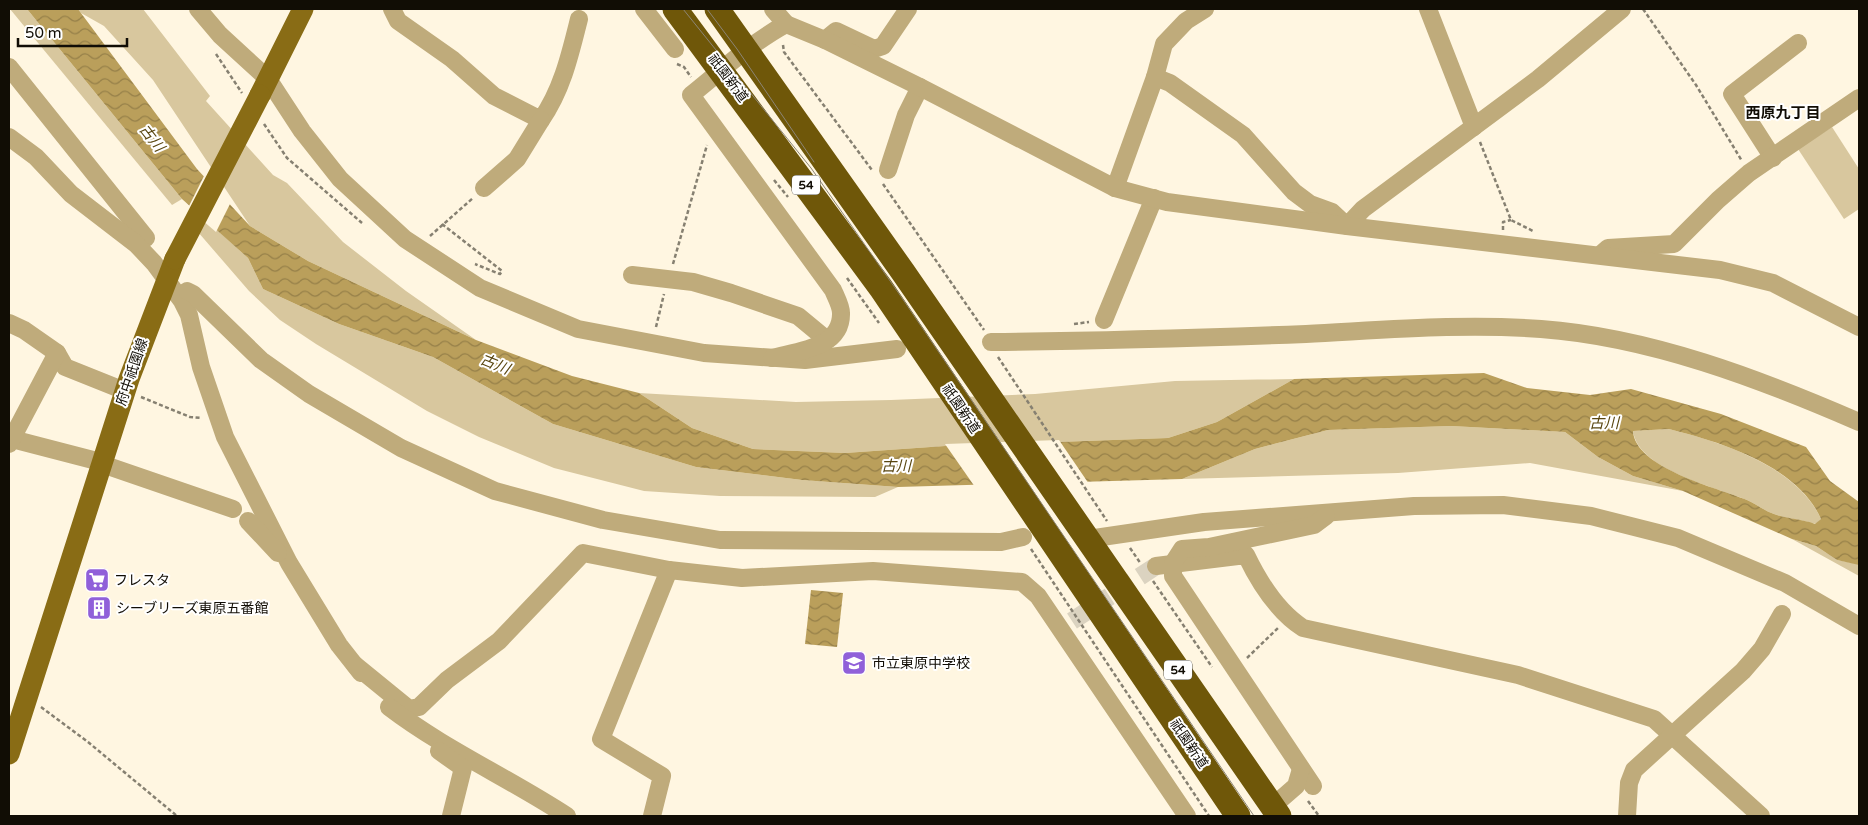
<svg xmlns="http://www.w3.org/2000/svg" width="1868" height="825" font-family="'Varela Round','Noto Sans JP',sans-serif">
  <defs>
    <pattern id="water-waves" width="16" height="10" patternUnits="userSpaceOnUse" patternTransform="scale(1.25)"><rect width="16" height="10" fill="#ba9f5b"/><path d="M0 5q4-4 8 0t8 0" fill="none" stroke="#968049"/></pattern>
  </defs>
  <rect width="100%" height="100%" fill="#fff6e1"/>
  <g fill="#d8c79e">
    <path d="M 10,9 L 27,9 L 182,199 L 172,205 Z"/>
    <path d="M 78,9 L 143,9 L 210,96 L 206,101 L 273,175 L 287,183 L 343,242 L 406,291 L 476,340 L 308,261 L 250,226 L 153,80 L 104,26 L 81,13 Z"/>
    <path d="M 1832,127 L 1859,169 L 1859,209 L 1844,219 L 1798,149 Z"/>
    <path d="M 205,219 L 248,258 L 263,289 L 339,324 L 433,357 L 553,424 L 696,467 L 802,480 L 898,487 L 875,497 L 720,496 L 644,491 L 554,468 L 479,437 L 427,411 L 316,344 L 280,320 L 249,291 L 198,232 Z"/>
    <path d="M 1294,379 L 1217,422 L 1168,438 L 945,446 L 845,453 L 753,449 L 692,428 L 639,393 L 796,402 L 891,400 L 1035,394 L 1175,381 Z"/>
    <path d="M 1451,426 L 1565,432 L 1598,457 L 1633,476 L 1683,491 L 1530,463 L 1398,473 L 1182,479 L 1255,449 L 1328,430 Z"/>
    <path d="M 1669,429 C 1721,442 1797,466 1821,519 L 1816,524 C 1802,520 1788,519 1774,514 C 1765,511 1756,504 1747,500 C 1716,487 1638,470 1633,431 Z"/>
    <path d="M 1792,539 L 1816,546 L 1837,560 L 1858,564 L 1859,576 Z"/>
  </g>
  <g fill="url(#water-waves)" fill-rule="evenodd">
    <path d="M 27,9 L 78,9 L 197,169 L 250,226 L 308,261 L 476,340 L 572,376 L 639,393 L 692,428 L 753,449 L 845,453 L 945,446 L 1168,438 L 1217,422 L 1294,379 L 1484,373 L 1527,388 L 1590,395 L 1631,389 L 1721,414 L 1806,447 L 1830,481 L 1859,502 L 1859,565 L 1837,560 L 1816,546 L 1792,539 L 1683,491 L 1633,476 L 1598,457 L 1565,432 L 1451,426 L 1328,430 L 1255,449 L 1182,479 L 898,487 L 802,480 L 696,467 L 553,424 L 433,357 L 339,324 L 263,289 L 248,258 L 182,199 ZM 1669,429 C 1721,442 1798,466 1821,519 L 1815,524 C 1802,519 1787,519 1774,514 C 1765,511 1756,504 1747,500 C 1718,488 1635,468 1633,431 Z"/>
    <path d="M 811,590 L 843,593 L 837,647 L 805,644 Z"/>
  </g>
  <g fill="#fff6e1">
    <path d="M 205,174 L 231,202 L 216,232 L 188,208 Z"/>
    <path d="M 1059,440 L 1089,484 L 975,487 L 945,444 Z"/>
  </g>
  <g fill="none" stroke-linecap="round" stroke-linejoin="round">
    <path stroke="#dbd3c0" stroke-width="18" stroke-dasharray="18 9" stroke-linecap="butt" d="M 1072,621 L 1156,566"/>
    <g stroke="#868071" stroke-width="2.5" stroke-dasharray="4 2.5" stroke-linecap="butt">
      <path d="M 1643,9 L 1696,85 L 1742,161"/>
      <path d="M 783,45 L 784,52 L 872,170"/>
      <path d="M 216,54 L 242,93"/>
      <path d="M 677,64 L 684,67 L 691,77"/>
      <path d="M 264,124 L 287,158 L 362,223"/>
      <path d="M 1480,142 L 1511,220 L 1533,231"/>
      <path d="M 774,180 L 788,197"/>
      <path d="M 883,184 L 984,330"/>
      <path d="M 442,224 L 502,271 L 500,274 L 497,273 L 475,264"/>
      <path d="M 1503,230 L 1503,222 L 1511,220"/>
      <path d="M 430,236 L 473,198"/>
      <path d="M 673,264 L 707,145"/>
      <path d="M 847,278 L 879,323"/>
      <path d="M 1074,324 L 1089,322"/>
      <path d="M 656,327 L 664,294"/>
      <path d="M 998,357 L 1107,521"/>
      <path d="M 141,397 L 190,417 L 202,418"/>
      <path d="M 1130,548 L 1141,564"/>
      <path d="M 1031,549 L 1209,816"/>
      <path d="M 1153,581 L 1212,667"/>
      <path d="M 1247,658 L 1279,627"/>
      <path d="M 41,707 L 88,742 L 177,816"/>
      <path d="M 1308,801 L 1319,816"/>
    </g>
    <g stroke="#bfab7b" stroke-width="18">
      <path d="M 198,9 L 220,35 L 268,79 L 302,131 L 340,179 L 405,239 L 480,288 L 578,329 L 704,353 L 805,360 L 897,349"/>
      <path d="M 392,9 L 398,21 L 452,59 L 494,96 L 541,120 C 562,90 570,55 579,19"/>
      <path d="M 644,9 L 675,49"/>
      <path d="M 773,9 L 786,24"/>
      <path d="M 1428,9 L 1474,127"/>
      <path d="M 825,40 L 836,31 L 874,49 L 883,46 L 908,9"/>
      <path d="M 9,67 L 146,238"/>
      <path d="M 1155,77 L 1170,83 L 1243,135 L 1294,192 L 1310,204 L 1332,212 L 1347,226 L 1363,209 L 1538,79 L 1622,9"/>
      <path d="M 9,137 L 36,157 L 71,194 L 136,244 L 154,263 L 182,301 L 189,315 L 201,367 L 225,437 L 289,563 L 339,645 L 361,673"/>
      <path d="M 1773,158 L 1732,94 L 1798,43"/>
      <path d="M 888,170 L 906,115 L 920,87"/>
      <path d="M 484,188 L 517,159 L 541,120"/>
      <path d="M 1115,188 L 1155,77 L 1164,44 L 1186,21 L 1205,9"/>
      <path d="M 1600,255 L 1608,248 L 1674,244 L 1718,200 L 1749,173 L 1859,98"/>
      <path d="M 632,275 L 693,282 L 731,293 L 798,316 L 827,340"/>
      <path d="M 187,291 L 193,294 L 261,360 L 309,394 L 401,448 L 495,491 L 603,520 L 720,540 L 1001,542 L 1023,537"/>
      <path d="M 1104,320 L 1154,198"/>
      <path d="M 9,323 L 24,330 L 57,353 L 65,367 L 125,391"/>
      <path d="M 991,342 C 1097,341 1201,338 1306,334 C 1385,330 1463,323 1541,329 C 1650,337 1760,379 1859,422"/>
      <path d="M 772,358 C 798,351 842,348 841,313 C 841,306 836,297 833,290 L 691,95 C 722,70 751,43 786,24 L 825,40 L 920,87 L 1115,188 L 1167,202 L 1347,226 L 1720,270 L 1773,283 L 1859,327"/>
      <path d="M 12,439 L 93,460 L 102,464 L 233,509"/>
      <path d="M 9,444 L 57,353"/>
      <path d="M 248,521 L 278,553"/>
      <path d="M 1088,539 L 1204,522 L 1414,506 L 1503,505 L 1591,516 L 1678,538 L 1785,583 L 1859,626"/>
      <path d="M 1156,566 L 1246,555 C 1259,582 1278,612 1303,628 L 1518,675 L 1654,719 L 1761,816"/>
      <path d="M 355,665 L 409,709 L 419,707 L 447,680 L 499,641 L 583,553 L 669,570 L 742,578 L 873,571 L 1022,582 L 1038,596 L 1187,816"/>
      <path d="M 389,707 C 444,749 509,778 567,816"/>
      <path d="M 439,751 L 463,768 L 451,816"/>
      <path d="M 1313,786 L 1173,576 L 1173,563 L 1182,549 L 1209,547 L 1314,525 L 1326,516"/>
      <path d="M 1273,806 L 1296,786 L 1301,769"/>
      <path d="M 652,816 L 662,776 L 601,739 L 669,570"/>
      <path d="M 1627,816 L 1629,783 L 1634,770 L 1743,671 L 1762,649 L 1782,614"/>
    </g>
    <g stroke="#896c15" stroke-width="21">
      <path d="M 260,95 L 303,9"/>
      <path d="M 9,754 L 129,379 L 175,259"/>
    </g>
    <g stroke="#6f5709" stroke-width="25">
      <path d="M 675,9 L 881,288 L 1238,816"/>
      <path d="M 717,9 L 903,272 L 1279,816"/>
    </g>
    <g stroke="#8c8576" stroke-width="1">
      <path d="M 683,9 L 811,168 L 900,295 L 1254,816"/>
      <path d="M 707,9 L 737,49 L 814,162"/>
    </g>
    <path stroke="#896c15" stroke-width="21" d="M 175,259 L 260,95"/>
  </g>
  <defs>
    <symbol id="supermarket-square" viewBox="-11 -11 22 22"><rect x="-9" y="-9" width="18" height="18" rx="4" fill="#9060d9" stroke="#fff"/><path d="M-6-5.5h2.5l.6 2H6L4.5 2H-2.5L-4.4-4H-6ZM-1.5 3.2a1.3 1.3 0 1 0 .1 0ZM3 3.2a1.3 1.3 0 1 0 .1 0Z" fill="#fff"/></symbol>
    <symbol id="building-square" viewBox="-11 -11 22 22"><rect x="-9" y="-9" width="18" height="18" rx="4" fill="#9060d9" stroke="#fff"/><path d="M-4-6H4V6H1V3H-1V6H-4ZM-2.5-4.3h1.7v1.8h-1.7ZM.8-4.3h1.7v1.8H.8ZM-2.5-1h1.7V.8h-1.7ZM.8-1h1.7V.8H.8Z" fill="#fff"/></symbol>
    <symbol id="school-square" viewBox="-11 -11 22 22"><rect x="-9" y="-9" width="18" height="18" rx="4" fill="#9060d9" stroke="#fff"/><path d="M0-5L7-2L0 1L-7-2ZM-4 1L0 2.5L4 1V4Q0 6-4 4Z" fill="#fff"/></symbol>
  </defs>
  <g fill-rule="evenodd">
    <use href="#supermarket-square" x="83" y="566" width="28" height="28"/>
    <use href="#building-square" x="85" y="594" width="28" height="28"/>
    <use href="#school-square" x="840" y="649" width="28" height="28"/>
  </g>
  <g text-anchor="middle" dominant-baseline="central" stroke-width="4" stroke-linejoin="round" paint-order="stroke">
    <g fill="#fff" stroke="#585650" stroke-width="1">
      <rect x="792" y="175.5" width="28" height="19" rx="4"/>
      <rect x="1164" y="660.5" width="28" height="19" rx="4"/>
    </g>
    <g font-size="12" font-weight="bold" fill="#110d05">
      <text x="806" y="185">54</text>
      <text x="1178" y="670">54</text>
    </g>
    <g font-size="14" fill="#110d05" stroke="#fff">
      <text transform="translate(728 78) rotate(53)">祇園新道</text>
      <text transform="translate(132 372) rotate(-71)">府中祇園線</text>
      <text transform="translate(961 409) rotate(56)">祇園新道</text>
      <text transform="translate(1189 744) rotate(56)">祇園新道</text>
    </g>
    <g font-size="14" fill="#110d05" stroke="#fff" text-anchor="start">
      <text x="114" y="580">フレスタ</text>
      <text x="116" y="608">シーブリーズ東原五番館</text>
      <text x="872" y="663">市立東原中学校</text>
    </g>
    <g font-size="15" font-weight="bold" fill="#110d05" stroke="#fff">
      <text x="1783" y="113">西原九丁目</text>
    </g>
    <g font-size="15" font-style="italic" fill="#594610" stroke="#fff">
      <text transform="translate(152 138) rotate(52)">古川</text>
      <text transform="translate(495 364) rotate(22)">古川</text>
      <text x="1604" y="423">古川</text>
      <text x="896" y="466">古川</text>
    </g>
  </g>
  <rect width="1868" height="825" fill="none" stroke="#110d05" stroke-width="20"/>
  <path d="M18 38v8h109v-8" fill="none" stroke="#110d05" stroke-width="2.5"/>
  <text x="25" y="38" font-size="15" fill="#110d05" stroke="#ffffff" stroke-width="4" paint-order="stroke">50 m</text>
</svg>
